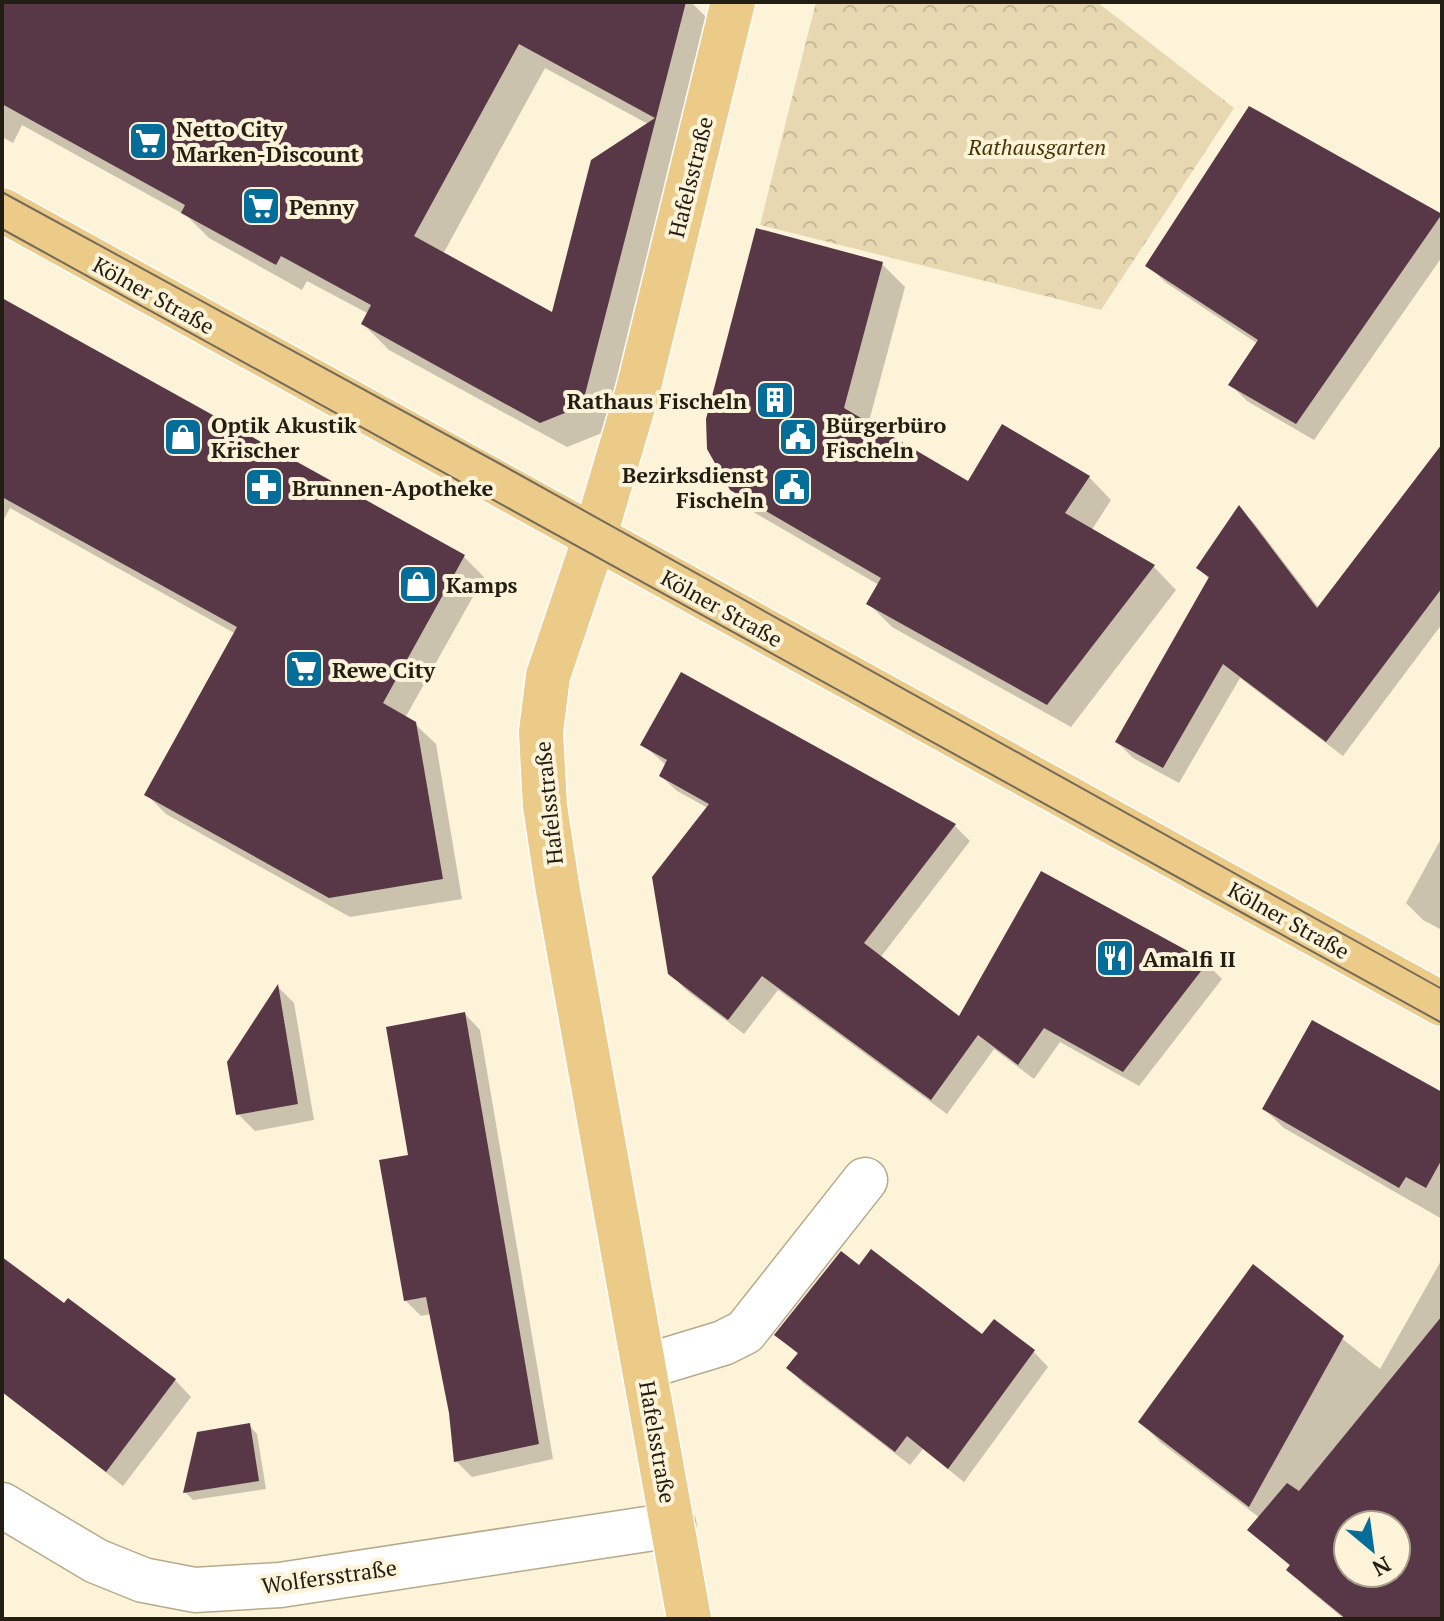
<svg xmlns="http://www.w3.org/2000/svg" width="1444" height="1621" font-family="'PT Serif',serif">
  <defs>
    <pattern id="park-crowns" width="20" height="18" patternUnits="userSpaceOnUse" patternTransform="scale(2)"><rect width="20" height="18" fill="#e7d8b2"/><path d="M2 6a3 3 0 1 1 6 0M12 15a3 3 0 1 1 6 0" fill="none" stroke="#c6b998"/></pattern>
  </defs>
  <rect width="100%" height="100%" fill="#fdf3d9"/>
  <path fill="url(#park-crowns)" d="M 816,2 L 1097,2 L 1234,108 L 1101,310 L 760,225 Z"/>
  <g fill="#0003" fill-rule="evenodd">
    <path d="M 2,2 L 691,2 L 712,23 L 607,431 L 567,447 L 389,350 L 363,324 L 369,314 L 307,281 L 302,290 L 209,238 L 187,216 L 22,125 L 13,143 L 2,137 ZM 545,68 L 648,124 L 554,315 L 443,254 Z"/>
    <path d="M 1250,109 L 1442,216 L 1442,257 L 1314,440 L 1247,401 L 1230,384 L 1258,344 L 1165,282 L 1148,265 Z"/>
    <path d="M 882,264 L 905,287 L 868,425 L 969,484 L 1089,477 L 1111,500 L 1091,531 L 1154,567 L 1176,590 L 1071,727 L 892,627 L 869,604 L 879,585 L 755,513 L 732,489 Z"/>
    <path d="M 2,300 L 464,557 L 484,577 L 405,718 L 415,724 L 436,744 L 462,899 L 350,917 L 166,814 L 146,794 L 236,634 L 10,508 L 2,523 Z"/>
    <path d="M 1442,447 L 1442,624 L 1343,756 L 1240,678 L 1179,783 L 1133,758 L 1117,742 L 1210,580 L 1198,568 L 1239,508 L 1254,523 L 1319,608 Z"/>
    <path d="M 642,744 L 955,826 L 970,841 L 880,958 L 959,1019 L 1207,964 L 1222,979 L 1139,1086 L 1060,1042 L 1034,1079 L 994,1049 L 947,1114 L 778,990 L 744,1034 L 686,990 L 670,973 L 708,808 L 677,791 L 661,776 L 666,765 Z"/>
    <path d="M 1442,837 L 1442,930 L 1423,920 L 1406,903 Z"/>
    <path d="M 278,987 L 294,1003 L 314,1120 L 255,1131 L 238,1114 Z"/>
    <path d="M 465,1014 L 480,1030 L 553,1459 L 472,1477 L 456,1461 L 451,1412 L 431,1314 L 421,1316 L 405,1300 L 410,1156 Z"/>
    <path d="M 1442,1094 L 1442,1219 L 1284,1128 L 1264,1109 Z"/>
    <path d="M 2,1259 L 64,1306 L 69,1300 L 175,1380 L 191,1397 L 123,1486 L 2,1390 Z"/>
    <path d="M 1442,1259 L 1442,1619 L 1344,1619 L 1308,1589 L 1289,1570 L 1291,1567 L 1250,1530 L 1260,1518 L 1160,1442 L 1141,1422 L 1253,1267 L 1380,1369 ZM 1348,1525 L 1396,1525 L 1396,1573 L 1348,1573 Z"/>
    <path d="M 859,1268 L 982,1337 L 1034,1352 L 1048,1367 L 964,1482 L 923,1449 L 910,1465 L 803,1383 L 788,1368 L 799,1355 L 777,1335 Z"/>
    <path d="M 249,1425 L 257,1434 L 266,1489 L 193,1500 L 185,1492 Z"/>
  </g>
  <g fill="#583747" fill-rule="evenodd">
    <path d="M 2,2 L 686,2 L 582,406 L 540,423 L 361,324 L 371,305 L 281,256 L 276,265 L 181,213 L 185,205 L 2,104 ZM 519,44 L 655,118 L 591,160 L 552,312 L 414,236 Z"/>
    <path d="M 1249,106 L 1442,214 L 1296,424 L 1228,385 L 1258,340 L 1145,266 Z"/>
    <path d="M 756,228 L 883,262 L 844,408 L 968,481 L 1002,424 L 1090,476 L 1065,513 L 1155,565 L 1047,705 L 866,604 L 881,578 L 730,490 L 707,449 L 706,419 Z"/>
    <path d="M 2,298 L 465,555 L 383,703 L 416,722 L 443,879 L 329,898 L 144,795 L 237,627 L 2,497 Z"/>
    <path d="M 1442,444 L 1442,588 L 1326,742 L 1223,664 L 1163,768 L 1115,742 L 1209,577 L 1196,568 L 1239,505 L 1317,608 Z"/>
    <path d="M 681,672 L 956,824 L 864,943 L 959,1016 L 1041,871 L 1208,962 L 1123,1072 L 1044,1028 L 1018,1065 L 978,1035 L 931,1100 L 762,976 L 728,1020 L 668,974 L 652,877 L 709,804 L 659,776 L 667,760 L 640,745 Z"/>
    <path d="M 278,984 L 298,1104 L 236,1115 L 227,1062 Z"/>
    <path d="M 465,1012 L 539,1444 L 454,1462 L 449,1413 L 426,1297 L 404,1301 L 379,1160 L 408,1155 L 386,1027 Z"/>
    <path d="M 1312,1020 L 1442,1092 L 1442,1159 L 1426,1188 L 1406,1177 L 1399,1188 L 1262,1109 Z"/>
    <path d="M 871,1249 L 982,1334 L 994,1319 L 1035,1350 L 948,1469 L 907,1436 L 895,1452 L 786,1368 L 798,1353 L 774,1335 L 841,1251 L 859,1265 Z"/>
    <path d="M 2,1257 L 64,1303 L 68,1298 L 176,1379 L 106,1472 L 2,1392 Z"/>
    <path d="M 1253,1264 L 1344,1336 L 1249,1507 L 1138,1422 Z"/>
    <path d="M 1442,1316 L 1442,1619 L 1346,1619 L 1286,1570 L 1290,1565 L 1247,1530 L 1287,1483 L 1299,1491 ZM 1348,1525 L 1396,1525 L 1396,1573 L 1348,1573 Z"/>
    <path d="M 250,1423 L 259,1481 L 183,1493 L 197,1432 Z"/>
  </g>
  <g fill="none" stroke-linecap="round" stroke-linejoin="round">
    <defs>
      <g id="minor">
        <path d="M 644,1367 L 723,1343 L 745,1332 L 865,1180"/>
        <path d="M 2,1505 L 96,1561 L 143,1580 L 195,1590 L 280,1585 L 673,1525"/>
      </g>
      <g id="major">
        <path d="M 2,210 L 1442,1004"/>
        <path d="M 689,1619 L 557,885 L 545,806 L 541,732 L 548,676 L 590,552 L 638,390 L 733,2"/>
      </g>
    </defs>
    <use href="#minor" stroke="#b6aa8b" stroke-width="47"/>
    <use href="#major" stroke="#fff" stroke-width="47"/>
    <use href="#minor" stroke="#fff" stroke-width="44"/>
    <use href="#major" stroke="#ecca88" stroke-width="44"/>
    <g stroke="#726b5b" stroke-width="2">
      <path d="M 2,192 L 504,466 L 1442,989"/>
      <path d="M 2,229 L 1442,1023"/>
    </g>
  </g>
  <defs>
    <symbol id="supermarket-square" viewBox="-11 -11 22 22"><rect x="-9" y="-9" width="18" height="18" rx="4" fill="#056d9a" stroke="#fdf3d9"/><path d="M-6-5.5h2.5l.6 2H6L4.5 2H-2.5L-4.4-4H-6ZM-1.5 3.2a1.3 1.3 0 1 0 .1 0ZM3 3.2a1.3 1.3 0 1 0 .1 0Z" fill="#fff"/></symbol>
    <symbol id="building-square" viewBox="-11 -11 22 22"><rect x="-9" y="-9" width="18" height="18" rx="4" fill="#056d9a" stroke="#fdf3d9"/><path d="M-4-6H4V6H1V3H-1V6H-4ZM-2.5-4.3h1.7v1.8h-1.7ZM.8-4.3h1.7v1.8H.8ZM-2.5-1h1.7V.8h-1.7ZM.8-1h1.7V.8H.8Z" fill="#fff"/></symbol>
    <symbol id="shop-square" viewBox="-11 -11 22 22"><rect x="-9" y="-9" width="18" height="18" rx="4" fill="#056d9a" stroke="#fdf3d9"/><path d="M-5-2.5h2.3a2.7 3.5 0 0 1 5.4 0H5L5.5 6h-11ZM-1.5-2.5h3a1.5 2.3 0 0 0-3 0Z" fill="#fff"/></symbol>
    <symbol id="civic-square" viewBox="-11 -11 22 22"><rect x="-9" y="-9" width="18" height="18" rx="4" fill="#056d9a" stroke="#fdf3d9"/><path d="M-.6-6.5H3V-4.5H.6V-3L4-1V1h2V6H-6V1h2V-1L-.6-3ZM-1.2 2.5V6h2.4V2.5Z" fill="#fff"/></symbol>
    <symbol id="pharmacy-square" viewBox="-11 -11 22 22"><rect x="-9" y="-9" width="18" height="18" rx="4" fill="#056d9a" stroke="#fdf3d9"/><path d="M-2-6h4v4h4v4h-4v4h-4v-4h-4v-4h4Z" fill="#fff"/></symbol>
    <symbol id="restaurant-square" viewBox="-11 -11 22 22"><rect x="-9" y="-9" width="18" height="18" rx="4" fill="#056d9a" stroke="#fdf3d9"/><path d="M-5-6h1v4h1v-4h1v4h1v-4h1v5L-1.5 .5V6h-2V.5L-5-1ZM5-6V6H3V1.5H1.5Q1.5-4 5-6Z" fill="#fff"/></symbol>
  </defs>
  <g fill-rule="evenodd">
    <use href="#supermarket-square" x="126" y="119" width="44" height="44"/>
    <use href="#supermarket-square" x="239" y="184" width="44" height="44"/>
    <use href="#building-square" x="753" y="378" width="44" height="44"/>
    <use href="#shop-square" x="161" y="415" width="44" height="44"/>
    <use href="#civic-square" x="776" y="415" width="44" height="44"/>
    <use href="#pharmacy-square" x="242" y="465" width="44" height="44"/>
    <use href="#civic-square" x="770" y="465" width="44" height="44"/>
    <use href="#shop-square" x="396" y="562" width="44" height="44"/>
    <use href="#supermarket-square" x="282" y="647" width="44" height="44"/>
    <use href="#restaurant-square" x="1093" y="936" width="44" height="44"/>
  </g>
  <g text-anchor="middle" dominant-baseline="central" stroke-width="8" stroke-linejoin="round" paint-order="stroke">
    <g font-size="22" font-weight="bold" fill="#231e13" stroke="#fdf3d9" text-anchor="start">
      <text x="176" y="128">Netto City<tspan x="176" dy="25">Marken-Discount</tspan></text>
      <text x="289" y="206">Penny</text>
      <text x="747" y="400" text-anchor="end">Rathaus Fischeln</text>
      <text x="211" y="424">Optik Akustik<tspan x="211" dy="25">Krischer</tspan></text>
      <text x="826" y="424">Bürgerbüro<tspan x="826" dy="25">Fischeln</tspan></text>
      <text x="764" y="474" text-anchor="end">Bezirksdienst<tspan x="764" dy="25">Fischeln</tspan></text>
      <text x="292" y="487">Brunnen-Apotheke</text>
      <text x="446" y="584">Kamps</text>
      <text x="332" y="669">Rewe City</text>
      <text x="1143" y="958">Amalfi II</text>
    </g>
    <g font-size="22" font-style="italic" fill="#463604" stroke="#fdf3d9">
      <text x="1037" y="146">Rathausgarten</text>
    </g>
    <g font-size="22" fill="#231e13" stroke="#fdf3d9">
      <text transform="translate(690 177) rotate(-76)">Hafelsstraße</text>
      <text transform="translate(154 295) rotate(29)">Kölner Straße</text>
      <text transform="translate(722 608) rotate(29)">Kölner Straße</text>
      <text transform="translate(548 803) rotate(-96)">Hafelsstraße</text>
      <text transform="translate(1289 920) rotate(29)">Kölner Straße</text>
      <text transform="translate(658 1442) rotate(80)">Hafelsstraße</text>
      <text transform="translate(329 1576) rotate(-8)">Wolfersstraße</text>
    </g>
  </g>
  <rect width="1444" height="1621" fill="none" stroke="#231e13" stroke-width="8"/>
  <g transform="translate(1372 1549) rotate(151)"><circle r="38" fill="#fdf3d9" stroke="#a69e8a" stroke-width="2"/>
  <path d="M0-6L14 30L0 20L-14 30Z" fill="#056d9a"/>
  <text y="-12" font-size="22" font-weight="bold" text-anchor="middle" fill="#231e13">N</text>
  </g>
</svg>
